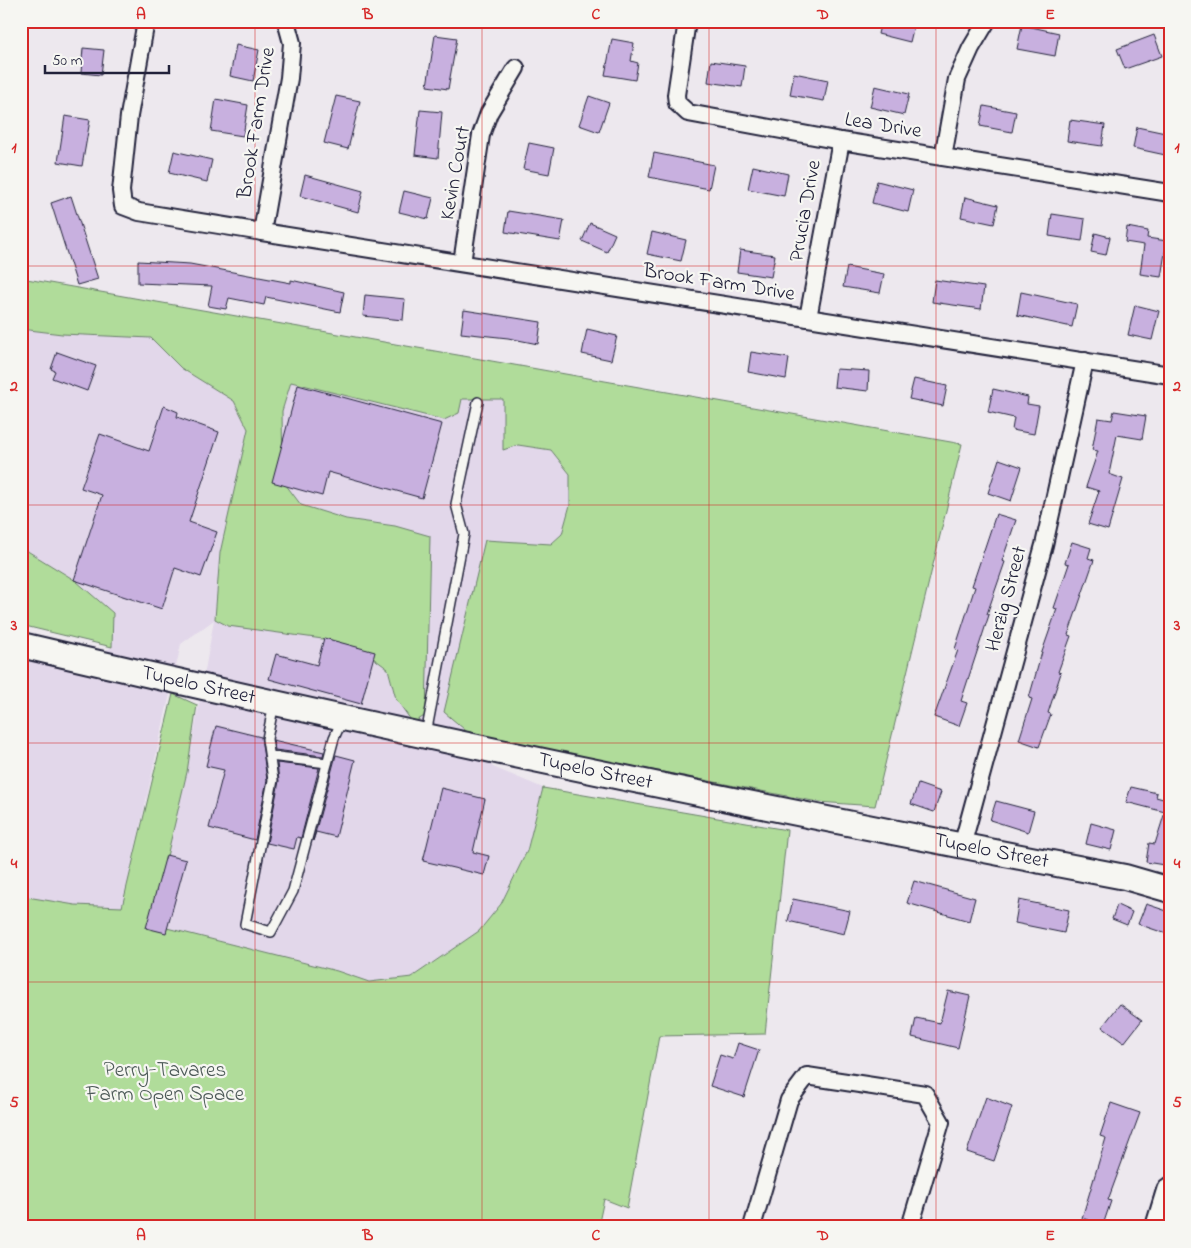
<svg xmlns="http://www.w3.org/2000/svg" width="1191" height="1248" font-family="'Indie Flower',sans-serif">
  <rect width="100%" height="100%" fill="#ede8ee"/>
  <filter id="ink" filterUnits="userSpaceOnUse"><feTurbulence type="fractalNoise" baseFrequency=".02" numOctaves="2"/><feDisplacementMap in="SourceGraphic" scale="10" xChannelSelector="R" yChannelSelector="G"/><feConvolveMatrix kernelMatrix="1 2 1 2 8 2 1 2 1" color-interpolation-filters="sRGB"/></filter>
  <g filter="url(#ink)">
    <path fill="#e2d7ea" d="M 21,329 L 62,334 L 151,338 L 181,368 L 234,401 L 248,429 L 220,553 L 215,619 L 330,640 L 361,649 L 388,669 L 396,699 L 395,526 L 346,519 L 301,505 L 283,481 L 282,411 L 291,382 L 444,420 L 462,399 L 503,399 L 518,445 L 551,450 L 570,474 L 570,505 L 562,534 L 551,544 L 471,735 L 493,767 L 543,788 L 527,850 L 501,904 L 479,931 L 412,977 L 367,982 L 337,971 L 151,924 L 187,772 L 214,620 L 181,644 L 122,908 L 75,905 L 21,896 L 21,659 L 73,670 L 112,647 L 113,613 L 76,581 L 21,547 Z"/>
    <g fill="#b0dc9a" stroke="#697f6a">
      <path d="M 21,278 L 962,444 L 875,806 L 818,802 L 471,735 L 444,712 L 485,540 L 551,544 L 562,534 L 570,505 L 570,474 L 551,450 L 518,445 L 503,450 L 503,399 L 462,399 L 459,413 L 444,420 L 291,382 L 282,411 L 283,481 L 301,505 L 346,519 L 395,526 L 430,536 L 426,715 L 413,723 L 396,699 L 388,669 L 361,649 L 330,640 L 228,626 L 215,619 L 220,553 L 248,429 L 234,401 L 181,368 L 151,338 L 62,334 L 21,329 Z"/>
      <path d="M 21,547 L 76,581 L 113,613 L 112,647 L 21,625 Z"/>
      <path d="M 173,694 L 197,705 L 187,772 L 151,924 L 337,971 L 369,982 L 412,977 L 479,931 L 501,904 L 527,851 L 543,788 L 787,830 L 765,1034 L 659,1036 L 627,1208 L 604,1199 L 598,1227 L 21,1227 L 21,896 L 75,905 L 122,907 Z"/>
    </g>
    <g fill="#c8b0df" stroke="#22223b">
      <path d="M 881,21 L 915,21 L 910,42 L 878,34 Z"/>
      <path d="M 1022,25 L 1059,33 L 1055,56 L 1017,49 Z"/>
      <path d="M 435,35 L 457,38 L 448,89 L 427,86 Z"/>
      <path d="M 1154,35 L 1162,56 L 1125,69 L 1117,49 Z"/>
      <path d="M 612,39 L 634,43 L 631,61 L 638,63 L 635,80 L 605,75 Z"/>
      <path d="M 236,45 L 259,50 L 253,81 L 230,76 Z"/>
      <path d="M 83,48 L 104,50 L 101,75 L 81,73 Z"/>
      <path d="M 711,61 L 745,66 L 742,87 L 708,82 Z"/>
      <path d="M 794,73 L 828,80 L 824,101 L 790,95 Z"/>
      <path d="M 875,86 L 909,94 L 904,115 L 870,107 Z"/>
      <path d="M 336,96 L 360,101 L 348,149 L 324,143 Z"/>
      <path d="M 589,96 L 609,103 L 599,132 L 579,125 Z"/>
      <path d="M 216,99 L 248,105 L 243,136 L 211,131 Z"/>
      <path d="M 984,106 L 1016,112 L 1012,132 L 980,126 Z"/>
      <path d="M 420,110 L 442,112 L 438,158 L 415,155 Z"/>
      <path d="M 65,116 L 90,120 L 82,166 L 58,162 Z"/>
      <path d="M 1070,120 L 1105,125 L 1102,146 L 1067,141 Z"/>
      <path d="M 1137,127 L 1170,134 L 1170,156 L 1133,148 Z"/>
      <path d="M 529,143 L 554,148 L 549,174 L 523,169 Z"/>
      <path d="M 174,151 L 212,160 L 207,182 L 169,173 Z"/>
      <path d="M 654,153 L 714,165 L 709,189 L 649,177 Z"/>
      <path d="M 753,166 L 788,174 L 784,196 L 748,189 Z"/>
      <path d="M 305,175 L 363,191 L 358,212 L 300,196 Z"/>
      <path d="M 877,181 L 913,190 L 908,212 L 872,203 Z"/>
      <path d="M 404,191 L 433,198 L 428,219 L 399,212 Z"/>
      <path d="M 71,196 L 98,279 L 77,285 L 51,203 Z"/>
      <path d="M 965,197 L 998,205 L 994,224 L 961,217 Z"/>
      <path d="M 508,211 L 564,220 L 560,241 L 505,232 Z"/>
      <path d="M 1052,214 L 1085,219 L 1082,241 L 1049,236 Z"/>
      <path d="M 590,223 L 615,234 L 607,252 L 582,241 Z"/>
      <path d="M 1127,227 L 1148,231 L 1147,238 L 1167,241 L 1161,277 L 1140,274 L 1144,245 L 1125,242 Z"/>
      <path d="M 652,232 L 686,240 L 681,261 L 647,254 Z"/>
      <path d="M 1095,233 L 1110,237 L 1106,255 L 1091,252 Z"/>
      <path d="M 740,250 L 775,255 L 771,277 L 737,272 Z"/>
      <path d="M 138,261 L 190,264 L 291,283 L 291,280 L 344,292 L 340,312 L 266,297 L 264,305 L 229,298 L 226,309 L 208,306 L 212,286 L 138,283 Z"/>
      <path d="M 847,267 L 884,274 L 880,293 L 843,287 Z"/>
      <path d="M 935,280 L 984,287 L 981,309 L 932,302 Z"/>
      <path d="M 1021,292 L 1077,304 L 1072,327 L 1017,315 Z"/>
      <path d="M 365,295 L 405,299 L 403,320 L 363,316 Z"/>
      <path d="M 1135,305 L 1159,311 L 1152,340 L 1128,335 Z"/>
      <path d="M 464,310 L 541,322 L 538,344 L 508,338 L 461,333 Z"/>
      <path d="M 587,329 L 617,336 L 611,360 L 582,354 Z"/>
      <path d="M 57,352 L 96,366 L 87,391 L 52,378 L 55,371 L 51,369 Z"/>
      <path d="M 751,352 L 789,358 L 786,379 L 748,372 Z"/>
      <path d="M 836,369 L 869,371 L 868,391 L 834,387 Z"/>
      <path d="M 914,379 L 947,386 L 943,406 L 909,399 Z"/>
      <path d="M 298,385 L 442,424 L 422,498 L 328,472 L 322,496 L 272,482 Z"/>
      <path d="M 993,389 L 1028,397 L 1027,404 L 1039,406 L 1034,434 L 1012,430 L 1014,418 L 988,412 Z"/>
      <path d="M 164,406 L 178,412 L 177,417 L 219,432 L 189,522 L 217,532 L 201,577 L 175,568 L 162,609 L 74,580 L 102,495 L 81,488 L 100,434 L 149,451 Z"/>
      <path d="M 1114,411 L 1146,416 L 1142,439 L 1117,435 L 1109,474 L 1123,479 L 1108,530 L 1088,524 L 1099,491 L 1086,487 L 1098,451 L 1092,450 L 1098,418 L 1112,420 Z"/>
      <path d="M 999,459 L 1022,467 L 1011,501 L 988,493 Z"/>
      <path d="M 996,514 L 1016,520 L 1002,561 L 1005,562 L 987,614 L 989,615 L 961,701 L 967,703 L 959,726 L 934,717 L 958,650 L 955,649 L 975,587 L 972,586 Z"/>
      <path d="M 1072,542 L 1091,548 L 1088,558 L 1094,560 L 1068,635 L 1071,636 L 1058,672 L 1061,673 L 1048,713 L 1051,714 L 1039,747 L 1019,740 L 1032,699 L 1029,698 L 1042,652 L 1057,609 L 1054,608 L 1069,564 L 1065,563 Z"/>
      <path d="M 324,638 L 375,652 L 361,704 L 269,679 L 276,654 L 317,665 Z"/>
      <path d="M 216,726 L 261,737 L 267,780 L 255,840 L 209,828 L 224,770 L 206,766 Z"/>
      <path d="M 273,740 L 324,752 L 323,756 L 275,750 Z"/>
      <path d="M 336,755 L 355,760 L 336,837 L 316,832 L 313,841 Z"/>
      <path d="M 277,763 L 319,768 L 301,838 L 297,837 L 294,849 L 267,843 L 279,781 Z"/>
      <path d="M 918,784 L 941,792 L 934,812 L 911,804 Z"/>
      <path d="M 1131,787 L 1157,793 L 1156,797 L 1170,801 L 1170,866 L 1146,862 L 1149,843 L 1155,844 L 1165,812 L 1126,802 Z"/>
      <path d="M 441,788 L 485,799 L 473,852 L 489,856 L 484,875 L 423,861 Z"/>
      <path d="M 996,801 L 1034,811 L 1028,832 L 990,820 Z"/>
      <path d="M 1091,823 L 1116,830 L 1111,850 L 1086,844 Z"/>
      <path d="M 166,855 L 186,860 L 166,933 L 146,928 Z"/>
      <path d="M 914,881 L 975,898 L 969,921 L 907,903 Z"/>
      <path d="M 793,899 L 850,911 L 844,934 L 788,921 Z"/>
      <path d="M 1019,900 L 1069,910 L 1064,933 L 1015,923 Z"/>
      <path d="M 1146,904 L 1170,912 L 1170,935 L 1138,924 Z"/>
      <path d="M 1117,905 L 1132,912 L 1127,925 L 1112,919 Z"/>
      <path d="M 948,991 L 970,996 L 958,1048 L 912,1037 L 916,1018 L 940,1023 Z"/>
      <path d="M 1120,1004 L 1142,1020 L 1124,1043 L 1102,1027 Z"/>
      <path d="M 738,1043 L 759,1050 L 744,1097 L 710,1086 L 720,1055 L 733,1059 Z"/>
      <path d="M 986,1097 L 1012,1107 L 994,1161 L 967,1152 Z"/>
      <path d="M 1111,1103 L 1140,1113 L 1108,1200 L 1111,1201 L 1103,1225 L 1082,1218 L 1106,1138 L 1100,1136 Z"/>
    </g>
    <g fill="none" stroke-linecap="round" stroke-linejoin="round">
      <defs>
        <g id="service">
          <path d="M 274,703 L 267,739 L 273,780 L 245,924 L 271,932 L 293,891 L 334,738 L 342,720"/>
          <path d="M 426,734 L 464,534 L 456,504 L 478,402"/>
          <path d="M 270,756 L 327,763"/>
        </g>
        <g id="minor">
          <path d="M 146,21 L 129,116 L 121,191 L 123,206 L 139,212 L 262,232 L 289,78 L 292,43 L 286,21"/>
          <path d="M 687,21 L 676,95 L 677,103 L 688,113 L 841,141 L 1170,193"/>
          <path d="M 943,157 L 957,79 L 971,48 L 987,21"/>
          <path d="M 262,232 L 1170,375"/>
          <path d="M 462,263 L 481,135 L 489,113 L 516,68"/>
          <path d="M 808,318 L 841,141"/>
          <path d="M 962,846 L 1044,545 L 1085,361"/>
          <path d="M 752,1227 L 789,1100 L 807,1076 L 925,1094 L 941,1122 L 910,1227"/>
        </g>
        <g id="secondary">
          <path id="s1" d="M 21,645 C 387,731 756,807 1125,877 L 1170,890"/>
        </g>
        <path id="primary" d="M 1159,1227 L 1170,1191"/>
      </defs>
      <use href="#service" stroke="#22223b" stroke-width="12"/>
      <use href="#minor" stroke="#22223b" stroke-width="20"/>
      <use href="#secondary" stroke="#22223b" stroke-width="28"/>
      <use href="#primary" stroke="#22223b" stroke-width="30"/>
      <use href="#service" stroke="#f6f6f2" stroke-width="9"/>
      <use href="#minor" stroke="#f6f6f2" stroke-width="16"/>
      <use href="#secondary" stroke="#f6f6f2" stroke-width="24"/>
      <use href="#primary" stroke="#f6f6f2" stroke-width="26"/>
    </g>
  </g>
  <path fill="none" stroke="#d62828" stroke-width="1" stroke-opacity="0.55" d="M 255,21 L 255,1227M 482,21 L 482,1227M 709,21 L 709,1227M 936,21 L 936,1227M 21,266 L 1170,266M 21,505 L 1170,505M 21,743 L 1170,743M 21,982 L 1170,982"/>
  <g text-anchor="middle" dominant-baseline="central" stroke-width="4.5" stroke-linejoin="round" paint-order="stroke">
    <g font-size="21" fill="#22223b" stroke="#f6f6f2">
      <text transform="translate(257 123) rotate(-81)">Brook Farm Drive</text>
      <text transform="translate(883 126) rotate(9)">Lea Drive</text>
      <text transform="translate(456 173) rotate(-80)">Kevin Court</text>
      <text transform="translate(806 211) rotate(-80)">Prucia Drive</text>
      <text transform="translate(719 283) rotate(9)">Brook Farm Drive</text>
      <text transform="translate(1007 599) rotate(-75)">Herzig Street</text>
      <text stroke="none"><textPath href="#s1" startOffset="182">Tupelo Street</textPath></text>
      <text stroke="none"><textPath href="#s1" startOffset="588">Tupelo Street</textPath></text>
      <text stroke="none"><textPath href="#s1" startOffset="992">Tupelo Street</textPath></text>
    </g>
    <g font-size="21" fill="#4d5a58" stroke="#f6f6f2">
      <text x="165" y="1071">Perry-Tavares<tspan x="165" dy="24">Farm Open Space</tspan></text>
    </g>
  </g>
  <rect width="1191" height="1248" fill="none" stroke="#f6f6f2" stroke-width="55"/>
  <path d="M45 65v8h124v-8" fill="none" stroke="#22223b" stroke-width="2.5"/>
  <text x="52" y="65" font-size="15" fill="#22223b" stroke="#f6f6f2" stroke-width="4" paint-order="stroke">50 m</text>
  <rect x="28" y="28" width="1136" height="1192" fill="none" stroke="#d62828" stroke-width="2"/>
  <g font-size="16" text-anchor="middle" font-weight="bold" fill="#d62828">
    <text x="141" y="19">A</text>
    <text x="368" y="19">B</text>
    <text x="596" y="19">C</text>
    <text x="823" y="19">D</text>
    <text x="1050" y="19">E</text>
    <text x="14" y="152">1</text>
    <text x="1177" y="152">1</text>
    <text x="14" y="391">2</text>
    <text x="1177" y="391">2</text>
    <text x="14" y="630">3</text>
    <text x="1177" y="630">3</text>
    <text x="14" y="868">4</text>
    <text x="1177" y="868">4</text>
    <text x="14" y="1107">5</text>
    <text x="1177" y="1107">5</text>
    <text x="141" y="1240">A</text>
    <text x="368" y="1240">B</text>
    <text x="596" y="1240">C</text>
    <text x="823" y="1240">D</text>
    <text x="1050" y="1240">E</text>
  </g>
</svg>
